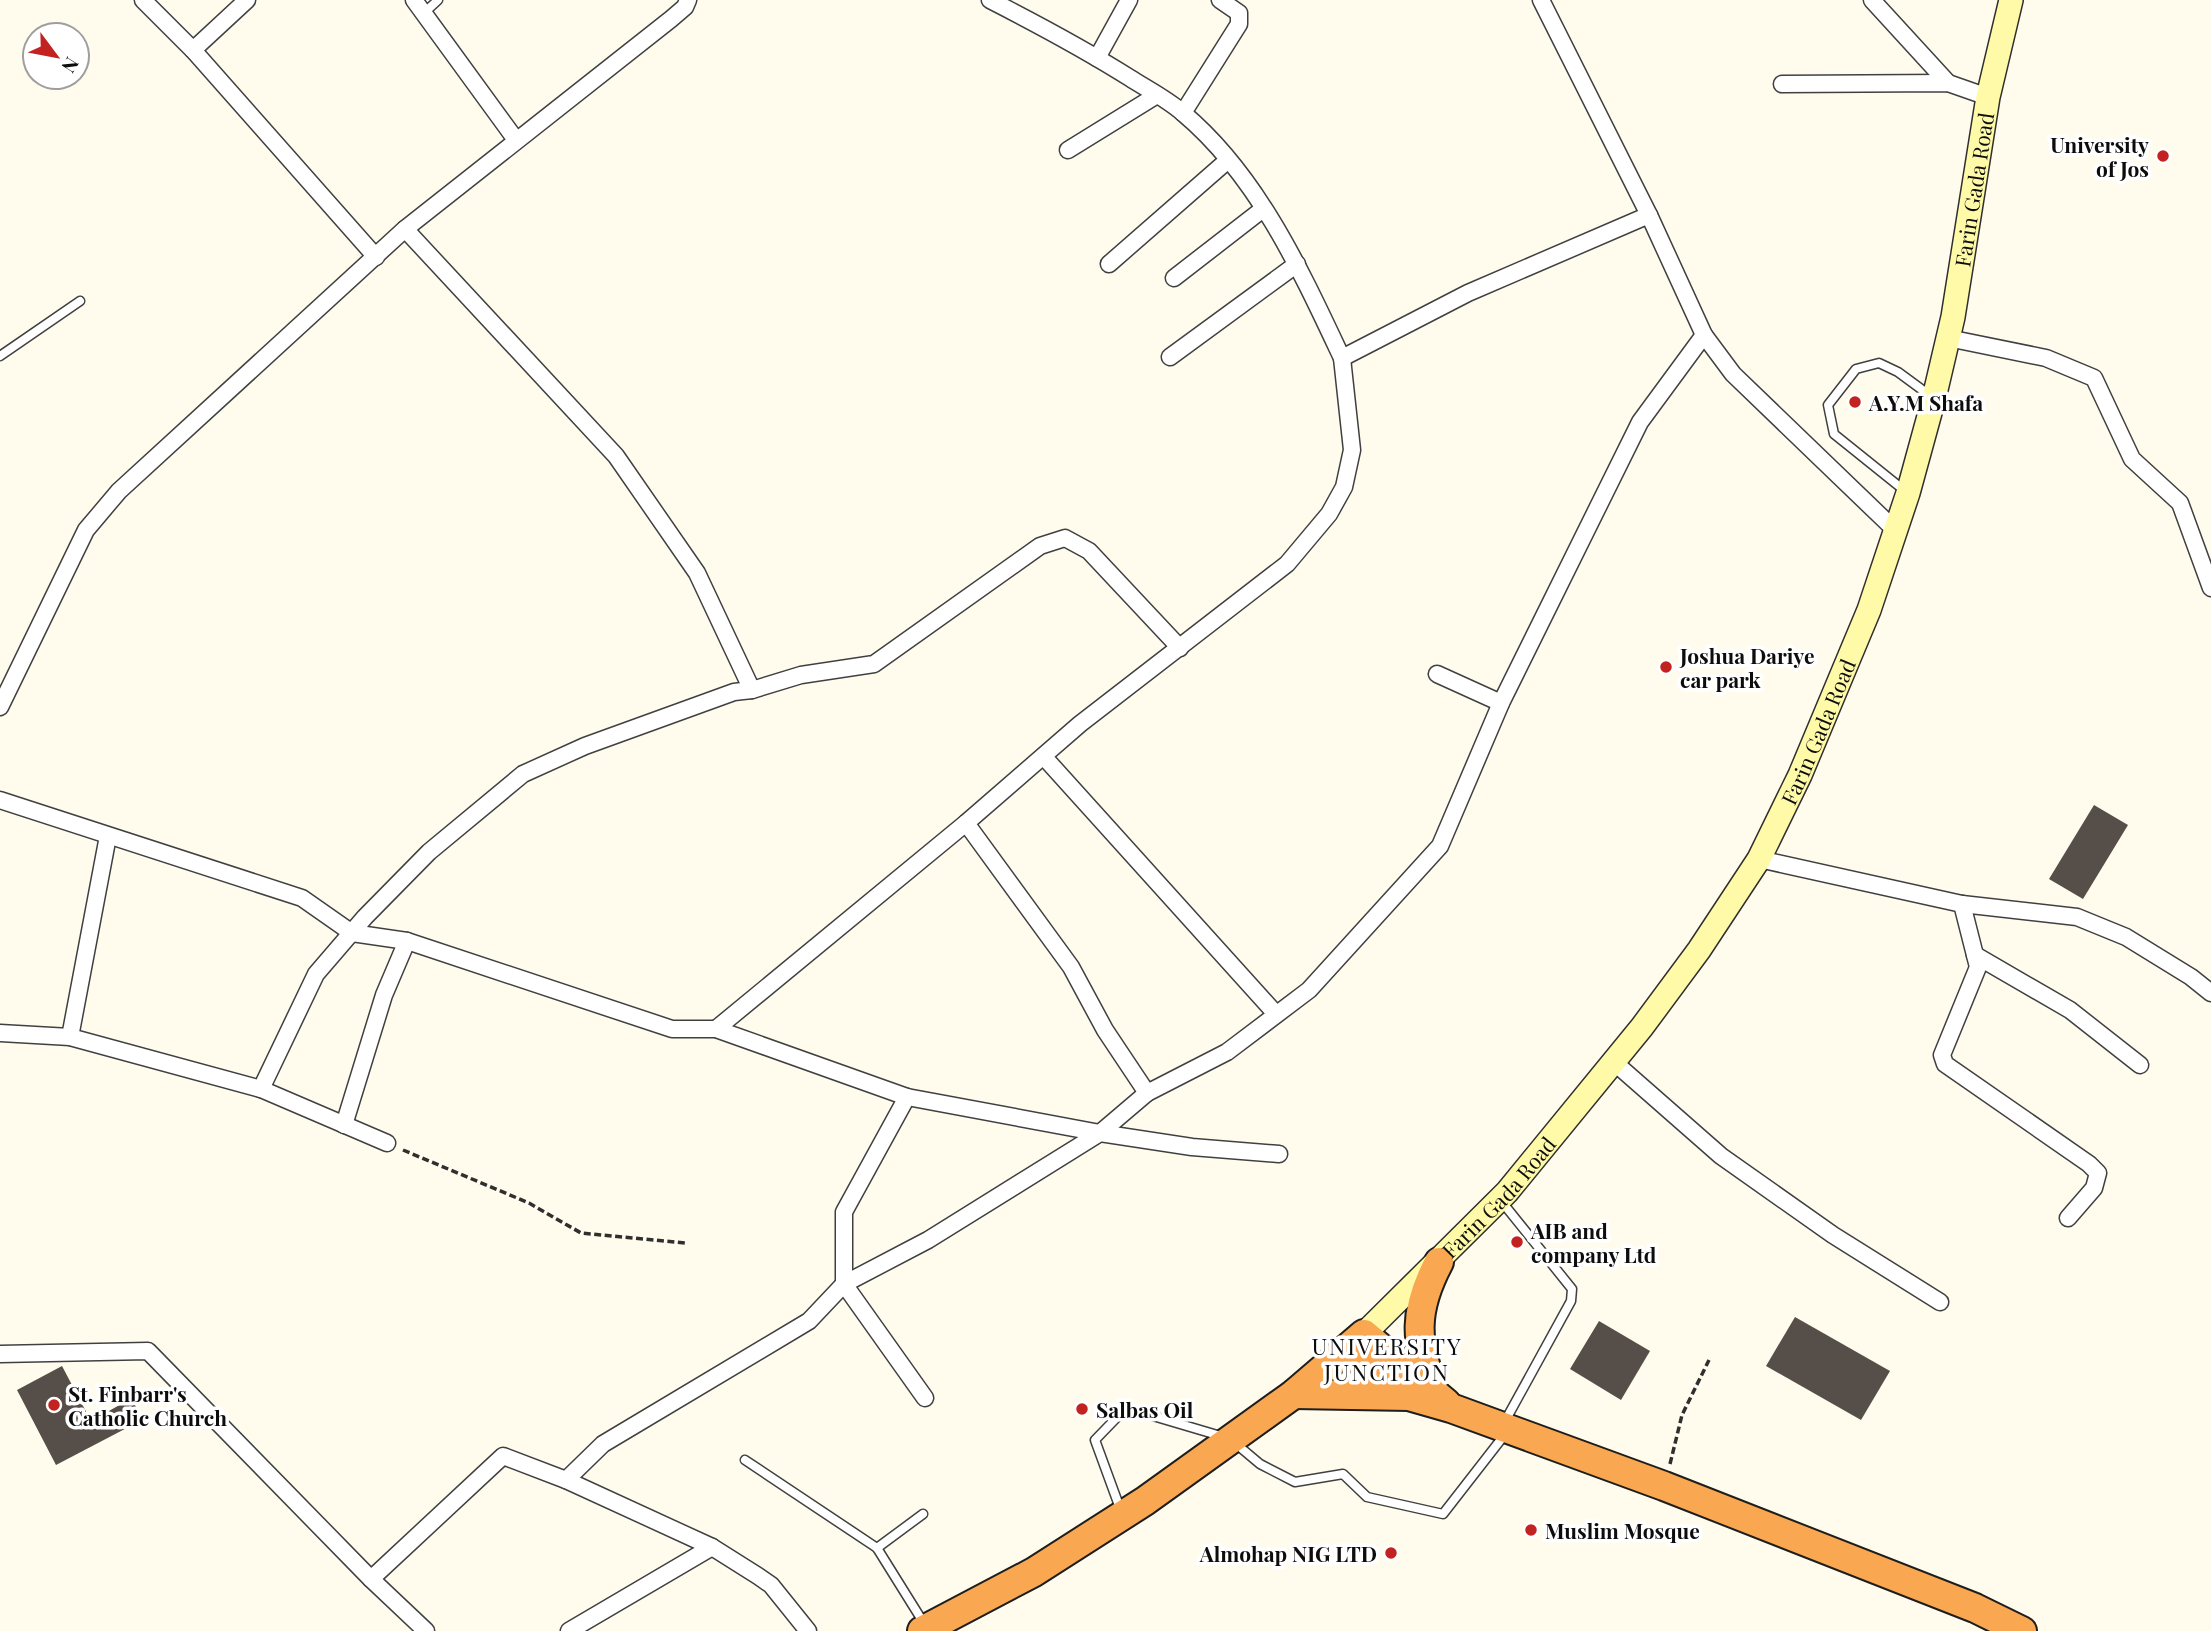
<svg xmlns="http://www.w3.org/2000/svg" width="2211" height="1631" font-family="'Playfair Display',serif">
  <rect width="100%" height="100%" fill="#fffced"/>
  <g fill="#564f49">
    <path d="M 2094,805 L 2128,825 L 2083,899 L 2049,879 Z"/>
    <path d="M 1795,1317 L 1890,1371 L 1861,1420 L 1766,1366 Z"/>
    <path d="M 1599,1321 L 1650,1351 L 1621,1400 L 1570,1369 Z"/>
    <path d="M 62,1366 L 91,1421 L 132,1398 L 142,1420 L 56,1465 L 17,1390 Z"/>
  </g>
  <g fill="none" stroke-linecap="round" stroke-linejoin="round">
    <defs>
      <g id="lane">
        <path d="M 424,13 L 438,0"/>
        <path d="M 0,356 L 80,301"/>
        <path d="M 1905,491 L 1834,434 L 1828,405 L 1856,369 L 1879,363 L 1898,372 L 1932,397"/>
        <path d="M 1502,1202 L 1572,1289 L 1571,1301 L 1504,1423"/>
        <path d="M 1235,1443 L 1260,1464 L 1295,1482 L 1343,1474 L 1367,1497 L 1443,1514 L 1506,1433"/>
        <path d="M 745,1460 L 877,1548 L 925,1625"/>
        <path d="M 1121,1511 L 1095,1440 L 1126,1408 L 1224,1437"/>
        <path d="M 877,1548 L 923,1514"/>
      </g>
      <g id="street">
        <path d="M 143,0 L 193,50 L 376,257"/>
        <path d="M 414,0 L 516,140"/>
        <path d="M 990,0 C 1037,24 1084,49 1130,78 C 1147,89 1167,99 1183,113 C 1258,176 1301,271 1342,358 L 1468,293 L 1649,215"/>
        <path d="M 1541,0 L 1649,215 L 1704,335 L 1733,374 L 1895,530"/>
        <path d="M 1872,0 L 1948,83"/>
        <path d="M 193,50 L 247,0"/>
        <path d="M 1097,58 L 1129,0"/>
        <path d="M 1782,84 L 1948,83 L 1988,97"/>
        <path d="M 1183,113 L 1239,24 L 1239,13 L 1220,0"/>
        <path d="M 1068,150 L 1157,95"/>
        <path d="M 405,229 L 616,456 L 697,573 L 752,690"/>
        <path d="M 1109,264 L 1228,160"/>
        <path d="M 1174,278 L 1263,209"/>
        <path d="M 1948,338 L 2046,358 L 2094,378 L 2132,459 L 2180,503 L 2211,588"/>
        <path d="M 1170,357 L 1297,264"/>
        <path d="M 1437,674 L 1501,703"/>
        <path d="M 0,707 L 86,530 L 119,491 L 405,229 L 671,19 L 685,7 L 688,0"/>
        <path d="M 1044,757 L 1276,1014"/>
        <path d="M 0,800 L 302,898 L 352,933 L 407,941 L 672,1029 L 716,1029 L 907,1097 L 1100,1133 L 1147,1093 L 1227,1052 L 1309,990 L 1440,846 L 1501,703 L 1640,422 L 1704,335"/>
        <path d="M 966,823 L 1071,967 L 1105,1030 L 1147,1093"/>
        <path d="M 1759,859 L 1962,904 L 2077,917 L 2126,937 L 2191,977 L 2211,993"/>
        <path d="M 1962,904 L 1978,967 L 1942,1055 L 1945,1064 L 2089,1164 L 2098,1173 L 2094,1188 L 2068,1218"/>
        <path d="M 1975,955 L 2070,1010 L 2140,1065"/>
        <path d="M 716,1029 L 966,823 L 1080,724 L 1287,564 L 1329,514 L 1344,487 L 1352,450 L 1342,358"/>
        <path d="M 0,1033 L 70,1037 L 261,1089 L 316,974 L 365,917 L 429,852 L 523,774 L 585,746 L 734,692 L 752,690 L 801,675 L 874,664 L 1040,546 L 1065,538 L 1089,551 L 1180,648"/>
        <path d="M 70,1037 L 108,836"/>
        <path d="M 1615,1063 L 1721,1156 L 1833,1235 L 1940,1302"/>
        <path d="M 261,1089 L 387,1143"/>
        <path d="M 907,1097 L 844,1212 L 844,1284 L 925,1398"/>
        <path d="M 344,1125 L 384,995 L 407,941"/>
        <path d="M 0,1354 L 148,1351 L 371,1579 L 503,1456 L 566,1480 L 603,1444 L 809,1321 L 844,1284 L 928,1240 L 1100,1133 L 1192,1147 L 1279,1154"/>
        <path d="M 566,1480 L 712,1547 L 758,1576 L 771,1585 L 808,1631"/>
        <path d="M 371,1579 L 426,1631"/>
        <path d="M 569,1631 L 712,1547"/>
      </g>
      <g id="secondary">
        <path id="s1" d="M 1364,1334 L 1507,1192 L 1642,1027 L 1699,950 L 1759,859 L 1800,775 L 1869,610 L 1908,493 L 1934,398 L 1953,317 L 1988,97 L 2011,0"/>
      </g>
      <g id="highway">
        <path d="M 1347,1351 L 1409,1396"/>
        <path d="M 1434,1392 C 1415,1341 1413,1311 1439,1262"/>
        <path d="M 1294,1394 L 1409,1396 L 1451,1408 L 1664,1486 L 1975,1608 L 2022,1631"/>
        <path d="M 922,1631 L 1034,1572 L 1145,1501 L 1294,1394 L 1364,1334 L 1446,1403"/>
      </g>
    </defs>
    <use href="#lane" stroke="#404040" stroke-width="11"/>
    <use href="#street" stroke="#404040" stroke-width="19"/>
    <use href="#secondary" stroke="#2f2f2f" stroke-width="26"/>
    <use href="#highway" stroke="#1e1e1e" stroke-width="32"/>
    <g stroke="#2f2f2f" stroke-width="3.5" stroke-dasharray="7 3.5" stroke-linecap="butt">
      <path d="M 403,1150 L 529,1203 L 581,1233 L 686,1243"/>
      <path d="M 1670,1464 L 1682,1415 L 1709,1360"/>
    </g>
    <use href="#lane" stroke="#fff" stroke-width="8"/>
    <use href="#street" stroke="#fff" stroke-width="16"/>
    <use href="#secondary" stroke="#fffaa8" stroke-width="23"/>
    <use href="#highway" stroke="#f9a751" stroke-width="28"/>
  </g>
  <g fill="#c22220" stroke="#fff" stroke-width="2.5">
    <circle cx="2163" cy="156" r="7"/>
    <circle cx="1855" cy="402" r="7"/>
    <circle cx="1666" cy="667" r="7"/>
    <circle cx="1517" cy="1242" r="7"/>
    <circle cx="54" cy="1405" r="7"/>
    <circle cx="1082" cy="1409" r="7"/>
    <circle cx="1531" cy="1530" r="7"/>
    <circle cx="1391" cy="1553" r="7"/>
  </g>
  <g text-anchor="middle" dominant-baseline="central" stroke-width="7" stroke-linejoin="round" paint-order="stroke">
    <g font-size="21" font-weight="bold" fill="#0d0d0d" stroke="#fff" text-anchor="start">
      <text x="2149" y="144" text-anchor="end">University<tspan x="2149" dy="24">of Jos</tspan></text>
      <text x="1869" y="402">A.Y.M Shafa</text>
      <text x="1680" y="655">Joshua Dariye<tspan x="1680" dy="24">car park</tspan></text>
      <text x="1531" y="1230">AIB and<tspan x="1531" dy="24">company Ltd</tspan></text>
      <text x="68" y="1393">St. Finbarr's<tspan x="68" dy="24">Catholic Church</tspan></text>
      <text x="1096" y="1409">Salbas Oil</text>
      <text x="1545" y="1530">Muslim Mosque</text>
      <text x="1377" y="1553" text-anchor="end">Almohap NIG LTD</text>
    </g>
    <g font-size="21" fill="#0d0d0d" stroke="#fff">
      <text stroke="none"><textPath href="#s1" startOffset="1326">Farin Gada Road</textPath></text>
      <text stroke="none"><textPath href="#s1" startOffset="760">Farin Gada Road</textPath></text>
      <text stroke="none"><textPath href="#s1" startOffset="192">Farin Gada Road</textPath></text>
    </g>
    <g font-size="23" letter-spacing="2" fill="#0d0d0d" stroke="#fff">
      <text x="1387" y="1345">UNIVERSITY<tspan x="1387" dy="26">JUNCTION</tspan></text>
    </g>
  </g>
  <g transform="translate(56 56) rotate(122)"><circle r="33" fill="#ffffff" stroke="#9e9e9e" stroke-width="2"/>
  <path d="M0-5L12 26L0 18L-12 26Z" fill="#c22220"/>
  <text y="-10" font-size="19" font-weight="bold" text-anchor="middle" fill="#0d0d0d">N</text>
  </g>
</svg>
